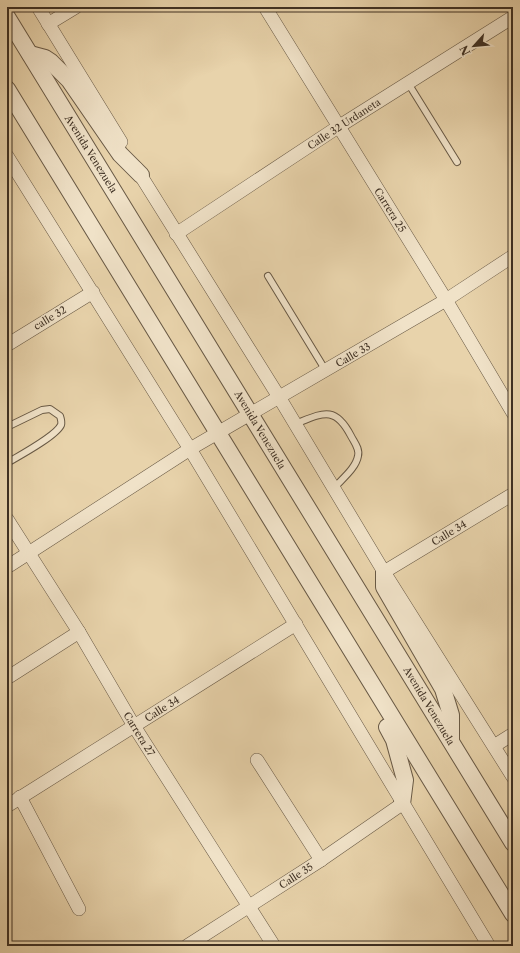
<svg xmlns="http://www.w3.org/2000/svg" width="520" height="953" font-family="'Libre Caslon Text',serif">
  <rect width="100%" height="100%" fill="#e8d3ab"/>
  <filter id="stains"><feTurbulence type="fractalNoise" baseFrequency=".005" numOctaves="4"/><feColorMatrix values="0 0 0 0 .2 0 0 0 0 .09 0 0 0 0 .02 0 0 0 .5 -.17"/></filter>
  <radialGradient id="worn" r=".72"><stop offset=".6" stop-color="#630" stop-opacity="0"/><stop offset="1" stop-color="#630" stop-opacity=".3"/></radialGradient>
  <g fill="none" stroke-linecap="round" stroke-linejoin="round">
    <defs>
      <g id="service">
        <path d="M 408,83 L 457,162"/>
        <path d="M 268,276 L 326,371"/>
        <path d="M 295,424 C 323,413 335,405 351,436 C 354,442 360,449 358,456 C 356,468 342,479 334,488"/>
        <path d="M 7,427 L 42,410 L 50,409 L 60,416 C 61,419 62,422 61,425 C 56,436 19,456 7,463"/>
      </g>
      <g id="minor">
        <path d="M 38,7 L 121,142"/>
        <path d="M 265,7 L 446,300 L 513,413"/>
        <path d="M 48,24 L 76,7"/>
        <path d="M 7,156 L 190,449 L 489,946"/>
        <path d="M 136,168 L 279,397 L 384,572 L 513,777"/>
        <path d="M 176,234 L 338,127 L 513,17"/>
        <path d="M 7,345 L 93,292"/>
        <path d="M 7,519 L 79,632 L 134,726 L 274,946"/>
        <path d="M 7,567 L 190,449 L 446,300 L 513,256"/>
        <path d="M 384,572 L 513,494"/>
        <path d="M 7,678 L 79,632"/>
        <path d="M 494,746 L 513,734"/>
        <path d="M 257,760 L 321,860"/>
        <path d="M 20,797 L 79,909"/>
        <path d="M 7,806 L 296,624"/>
        <path d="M 187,946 L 321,860 L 402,804"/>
      </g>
      <g id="tertiary">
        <path d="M 7,17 L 513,843"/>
        <path d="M 30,54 L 45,58 L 51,62 L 69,80 L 120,154 L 141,175"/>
        <path d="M 7,89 C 176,364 343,640 513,914"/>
        <path d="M 384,572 L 384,587 L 443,689 L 451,715 L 451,741"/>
        <path d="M 387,727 L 394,740 L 405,780 L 402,804"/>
      </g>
    </defs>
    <use href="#service" stroke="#685945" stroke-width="8"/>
    <use href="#minor" stroke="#685945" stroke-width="14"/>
    <use href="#tertiary" stroke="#685945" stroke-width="18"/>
    <use href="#service" stroke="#f0e2c8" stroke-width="6"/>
    <use href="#minor" stroke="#f0e2c8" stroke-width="13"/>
    <use href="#tertiary" stroke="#f0e2c8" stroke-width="16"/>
  </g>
  <g text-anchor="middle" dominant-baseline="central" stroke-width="3" stroke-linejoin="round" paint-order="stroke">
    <g font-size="10" fill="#3e3023" stroke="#f0e2c8">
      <text transform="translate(344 124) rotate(-33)">Calle 32 Urdaneta</text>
      <text transform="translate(91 154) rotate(58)">Avenida Venezuela</text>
      <text transform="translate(390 210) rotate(58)">Carrera 25</text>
      <text transform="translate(50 318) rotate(-31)">calle 32</text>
      <text transform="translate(353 355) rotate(-30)">Calle 33</text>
      <text transform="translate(260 430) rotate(59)">Avenida Venezuela</text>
      <text transform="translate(449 533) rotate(-31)">Calle 34</text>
      <text transform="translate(429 706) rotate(59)">Avenida Venezuela</text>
      <text transform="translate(162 709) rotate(-32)">Calle 34</text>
      <text transform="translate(139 734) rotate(58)">Carrera 27</text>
      <text transform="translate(296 876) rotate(-33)">Calle 35</text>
    </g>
  </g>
  <rect width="520" height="953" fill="none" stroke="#e8d3ab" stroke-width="24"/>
  <rect x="8" y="8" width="504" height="937" fill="none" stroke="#3e3023" stroke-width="2"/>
  <rect x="12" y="12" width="496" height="929" fill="none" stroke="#3e3023"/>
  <g transform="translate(474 46) rotate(243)" stroke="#f0e2c8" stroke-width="3" paint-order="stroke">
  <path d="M0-3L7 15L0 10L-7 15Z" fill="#3e3023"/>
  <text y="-6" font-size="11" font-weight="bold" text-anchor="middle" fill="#3e3023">N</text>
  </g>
  <rect width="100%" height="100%" filter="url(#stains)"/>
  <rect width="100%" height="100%" fill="url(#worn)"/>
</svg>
